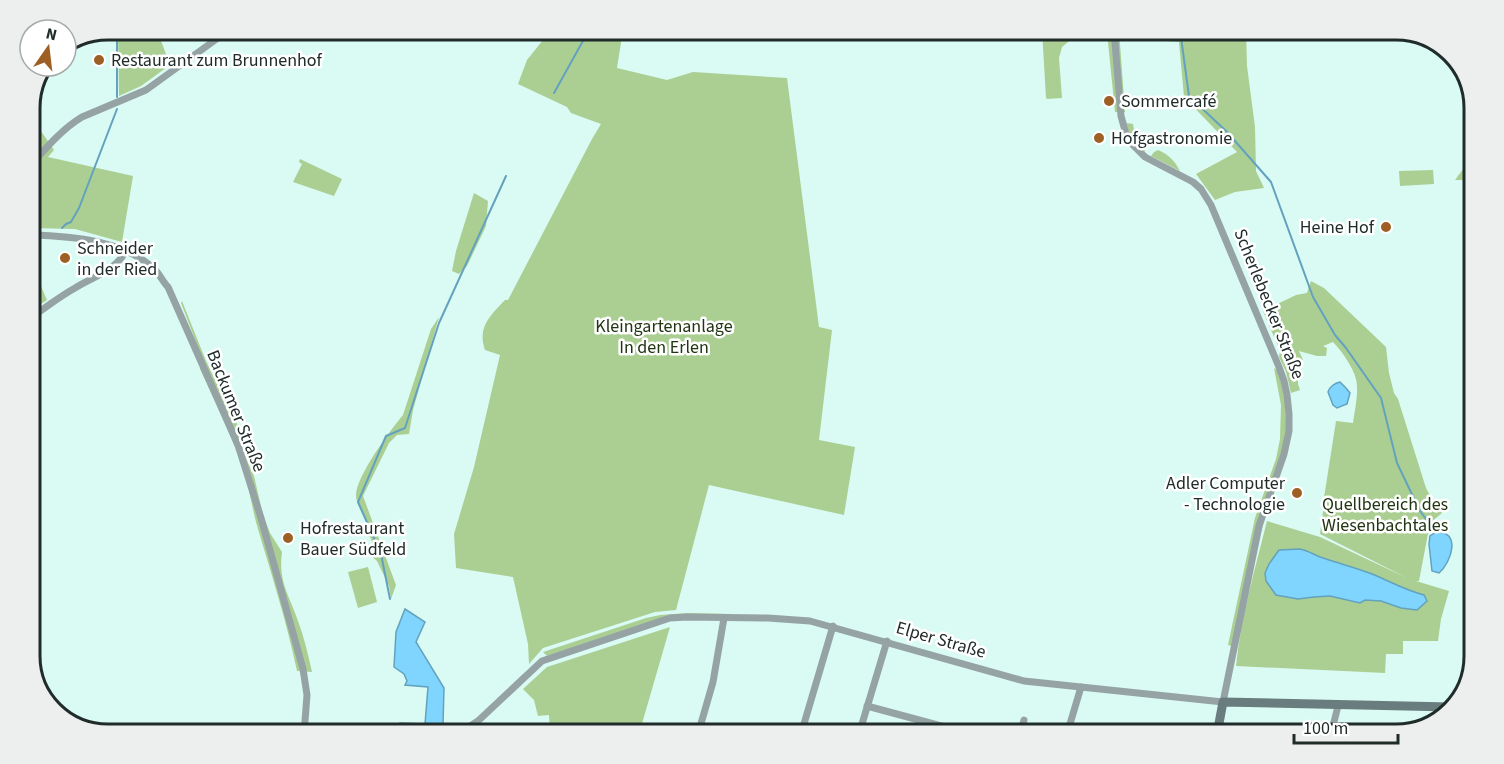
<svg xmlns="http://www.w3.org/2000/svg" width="1504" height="764" font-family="'Source Sans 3',sans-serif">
  <rect width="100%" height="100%" fill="#dafaf4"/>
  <g fill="#abcf93">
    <path d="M 118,30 L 157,30 L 170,65 L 141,86 L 119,96 Z"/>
    <path d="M 551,30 L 623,30 L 617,68 L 667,80 L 693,72 L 787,78 L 819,327 L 832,330 L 819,440 L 855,447 L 844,515 L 709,485 L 676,610 L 655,612 L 543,648 L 529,664 L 528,644 L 513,577 L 456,568 L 454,534 L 474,467 L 500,355 L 485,350 C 477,327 490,316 505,300 L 508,300 L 592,139 L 601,124 L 571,113 L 567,107 L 518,84 L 527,60 Z"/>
    <path d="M 1042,30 L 1119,30 L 1125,112 L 1115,112 L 1108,42 L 1105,37 L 1094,34 L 1089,37 L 1074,37 L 1062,47 L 1059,58 L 1062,98 L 1047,99 L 1046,98 Z"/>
    <path d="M 1152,30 L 1246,30 L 1247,66 L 1255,127 L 1256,171 L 1264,188 L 1235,192 L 1215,200 L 1196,174 L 1237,152 L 1184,97 L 1179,42 L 1152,40 Z"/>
    <path d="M 30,115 L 54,150 L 48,157 L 133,176 L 122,242 L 75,229 L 30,228 Z"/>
    <path d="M 1127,123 L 1133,124 C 1134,135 1141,140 1146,148 L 1144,152 C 1136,144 1127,135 1127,123 Z"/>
    <path d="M 1158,150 C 1168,154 1175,161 1180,171 L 1151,156 L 1154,152 Z"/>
    <path d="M 1472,157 L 1474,159 L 1474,180 L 1455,180 Z"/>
    <path d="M 300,159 L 342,179 L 334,196 L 293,182 L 302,164 L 299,162 Z"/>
    <path d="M 1433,170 L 1434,184 L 1400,186 L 1399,171 Z"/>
    <path d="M 474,193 L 488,201 L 486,226 L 467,266 L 459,274 L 452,271 L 456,251 Z"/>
    <path d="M 1311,281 L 1324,288 L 1386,347 L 1389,373 L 1394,393 L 1398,399 L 1426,488 L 1432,499 L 1434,504 L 1442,513 L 1430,523 L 1419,581 L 1416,581 L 1449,591 L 1441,619 L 1438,641 L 1403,641 L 1403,654 L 1386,654 L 1385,673 L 1236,666 C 1241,617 1255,569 1267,521 L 1320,537 L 1407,578 L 1320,534 L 1324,505 L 1323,504 L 1336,421 L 1353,423 C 1355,409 1359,392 1356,379 C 1353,367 1341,350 1333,342 L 1323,346 L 1327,348 L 1326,356 L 1317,356 L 1299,351 L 1303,360 L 1298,359 L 1298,384 L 1300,390 L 1291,393 L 1286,372 L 1279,357 L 1280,351 L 1263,311 L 1296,295 L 1307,293 Z"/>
    <path d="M 40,284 L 47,300 L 30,311 L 30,288 Z"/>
    <path d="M 182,301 L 206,361 L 240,430 L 242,449 L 254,476 L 263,515 L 270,533 L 282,552 C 278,582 289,594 298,621 C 304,637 308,654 312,672 L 297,671 C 287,623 272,576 258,529 C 253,513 251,496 246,480 C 235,441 217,406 200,369 L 203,360 L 181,303 Z"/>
    <path d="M 439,317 L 413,410 L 409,434 L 397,435 L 389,443 L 363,496 L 396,585 L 391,599 L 389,586 L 377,561 L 369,554 L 375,549 L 370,537 L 361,533 L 369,526 C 365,519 356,503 356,496 C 355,478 391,429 403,415 L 431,329 Z"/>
    <path d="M 1274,368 L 1277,370 C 1285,392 1287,412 1286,435 L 1232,646 L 1228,645 L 1255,518 L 1276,459 L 1280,439 L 1281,405 Z"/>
    <path d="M 368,567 L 377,602 L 358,608 L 348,572 Z"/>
    <path d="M 687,613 L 732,614 L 731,615 L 678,615 L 547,656 L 543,652 L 646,618 L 660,615 Z"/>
    <path d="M 670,627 L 639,734 L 550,734 L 549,715 L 538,716 L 534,700 L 523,689 L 547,667 Z"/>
  </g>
  <g fill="#80d5fe" stroke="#63a2be" stroke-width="1.5">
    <path d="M 1340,382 L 1346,388 L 1350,393 L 1347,404 L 1337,408 L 1333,405 L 1328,392 C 1329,387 1335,383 1340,382 Z"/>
    <path d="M 1436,532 C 1462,531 1451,563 1439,573 L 1432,571 L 1429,544 L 1430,536 Z"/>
    <path d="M 1300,549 C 1310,551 1317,557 1326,559 C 1341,564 1357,568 1372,574 C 1389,581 1405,590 1424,595 L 1427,601 L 1417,610 L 1401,608 L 1381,601 L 1365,600 L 1360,603 L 1330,596 L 1314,597 L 1298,599 L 1276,595 L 1266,581 L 1265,573 L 1269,564 L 1279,550 Z"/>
    <path d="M 405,609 L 425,622 L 416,642 L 444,688 L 443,724 L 434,734 L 399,734 L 400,723 L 425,724 L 428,687 L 405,685 L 407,681 L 404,674 L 394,667 L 396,632 Z"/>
  </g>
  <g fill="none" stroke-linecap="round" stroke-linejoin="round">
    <g stroke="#63a2be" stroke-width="2">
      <path d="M 1180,30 L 1189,96 L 1227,132 L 1271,182 L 1313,297 L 1335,335 L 1346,348 L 1381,398 L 1397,463 L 1420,511 L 1436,532"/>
      <path d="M 554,93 L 589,30"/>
      <path d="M 117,97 L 117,30"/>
      <path d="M 62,228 L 66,224 L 71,222 L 79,208 L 117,109"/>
      <path d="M 390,599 L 381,554 L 358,502 L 386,436 L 405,428 L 439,323 L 506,176"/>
    </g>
    <g stroke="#95a3a5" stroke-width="7">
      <path d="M 30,166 C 46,148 62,129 82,117 L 146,90 L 229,30"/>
      <path d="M 30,235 C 71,236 127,240 157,272 C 161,277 164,283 168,287 L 238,445 L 261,518 L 303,669 L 307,695 L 304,734"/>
      <path d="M 30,318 C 45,308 59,297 75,288 C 91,278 116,270 125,252"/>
      <path d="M 867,706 L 956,730"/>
      <path d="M 458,734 L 478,721 L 542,661 L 670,618 L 687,617 L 768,618 L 810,621 L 1024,681 L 1223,702 L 1259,526 L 1284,454 L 1289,431 L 1289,414 L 1287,395 L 1284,381 L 1279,367 L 1211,205 L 1201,189 L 1193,182 L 1145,157 L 1132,144 L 1126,134 L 1121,116 L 1114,30"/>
      <path d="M 698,734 L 713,682 L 724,618"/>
      <path d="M 801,734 L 833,626"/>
      <path d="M 859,734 L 887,641"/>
      <path d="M 1020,734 L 1024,720"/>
      <path d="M 1067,734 L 1081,687"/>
      <path d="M 1331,734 L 1338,706"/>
    </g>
    <path stroke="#697d7f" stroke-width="9" d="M 1217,734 L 1223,702 L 1451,707"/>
  </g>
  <g fill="#9d5f24" stroke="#fff" stroke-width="2">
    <circle cx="99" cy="60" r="6"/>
    <circle cx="1109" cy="101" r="6"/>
    <circle cx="1099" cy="138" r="6"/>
    <circle cx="1386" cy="227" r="6"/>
    <circle cx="65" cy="258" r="6"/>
    <circle cx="1297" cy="493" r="6"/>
    <circle cx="288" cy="538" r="6"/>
  </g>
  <g text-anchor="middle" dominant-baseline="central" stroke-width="5" stroke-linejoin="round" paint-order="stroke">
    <g font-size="18" fill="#202c2a" stroke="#fff" text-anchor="start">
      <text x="111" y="60">Restaurant zum Brunnenhof</text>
      <text x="1121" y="101">Sommercafé</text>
      <text x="1111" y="138">Hofgastronomie</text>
      <text x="1374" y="227" text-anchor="end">Heine Hof</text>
      <text x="77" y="248">Schneider<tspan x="77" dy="21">in der Ried</tspan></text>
      <text x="1285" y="483" text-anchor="end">Adler Computer<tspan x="1285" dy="21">- Technologie</tspan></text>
      <text x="300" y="528">Hofrestaurant<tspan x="300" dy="21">Bauer Südfeld</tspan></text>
    </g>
    <g font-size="18" fill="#202c2a" stroke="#fff">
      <text transform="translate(1269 304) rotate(68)">Scherlebecker Straße</text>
      <text transform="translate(236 411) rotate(68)">Backumer Straße</text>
      <text transform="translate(941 640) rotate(16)">Elper Straße</text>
    </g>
    <g font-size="18" fill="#213512" stroke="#fff">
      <text x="664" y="326">Kleingartenanlage<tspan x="664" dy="21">In den Erlen</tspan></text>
      <text x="1385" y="504">Quellbereich des<tspan x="1385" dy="21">Wiesenbachtales</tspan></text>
    </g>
  </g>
  <path d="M0 0H1504V764H0ZM108 40H1396A68 68 0 0 1 1464 108V656A68 68 0 0 1 1396 724H108A68 68 0 0 1 40 656V108A68 68 0 0 1 108 40Z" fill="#edeeee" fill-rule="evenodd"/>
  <path fill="none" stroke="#202c2a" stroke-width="3" d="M108 40H1396A68 68 0 0 1 1464 108V656A68 68 0 0 1 1396 724H108A68 68 0 0 1 40 656V108A68 68 0 0 1 108 40Z"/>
  <g transform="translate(48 48) rotate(14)"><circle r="28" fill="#ffffff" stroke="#a6abaa" stroke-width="1.5"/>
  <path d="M0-4.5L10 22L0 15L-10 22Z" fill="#9d5f24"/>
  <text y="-9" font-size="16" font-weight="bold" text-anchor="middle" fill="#202c2a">N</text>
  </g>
  <path d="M1294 734v9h104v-9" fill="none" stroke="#202c2a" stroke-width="3"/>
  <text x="1303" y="734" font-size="18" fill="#202c2a" stroke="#ffffff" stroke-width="4.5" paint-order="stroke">100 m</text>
</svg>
